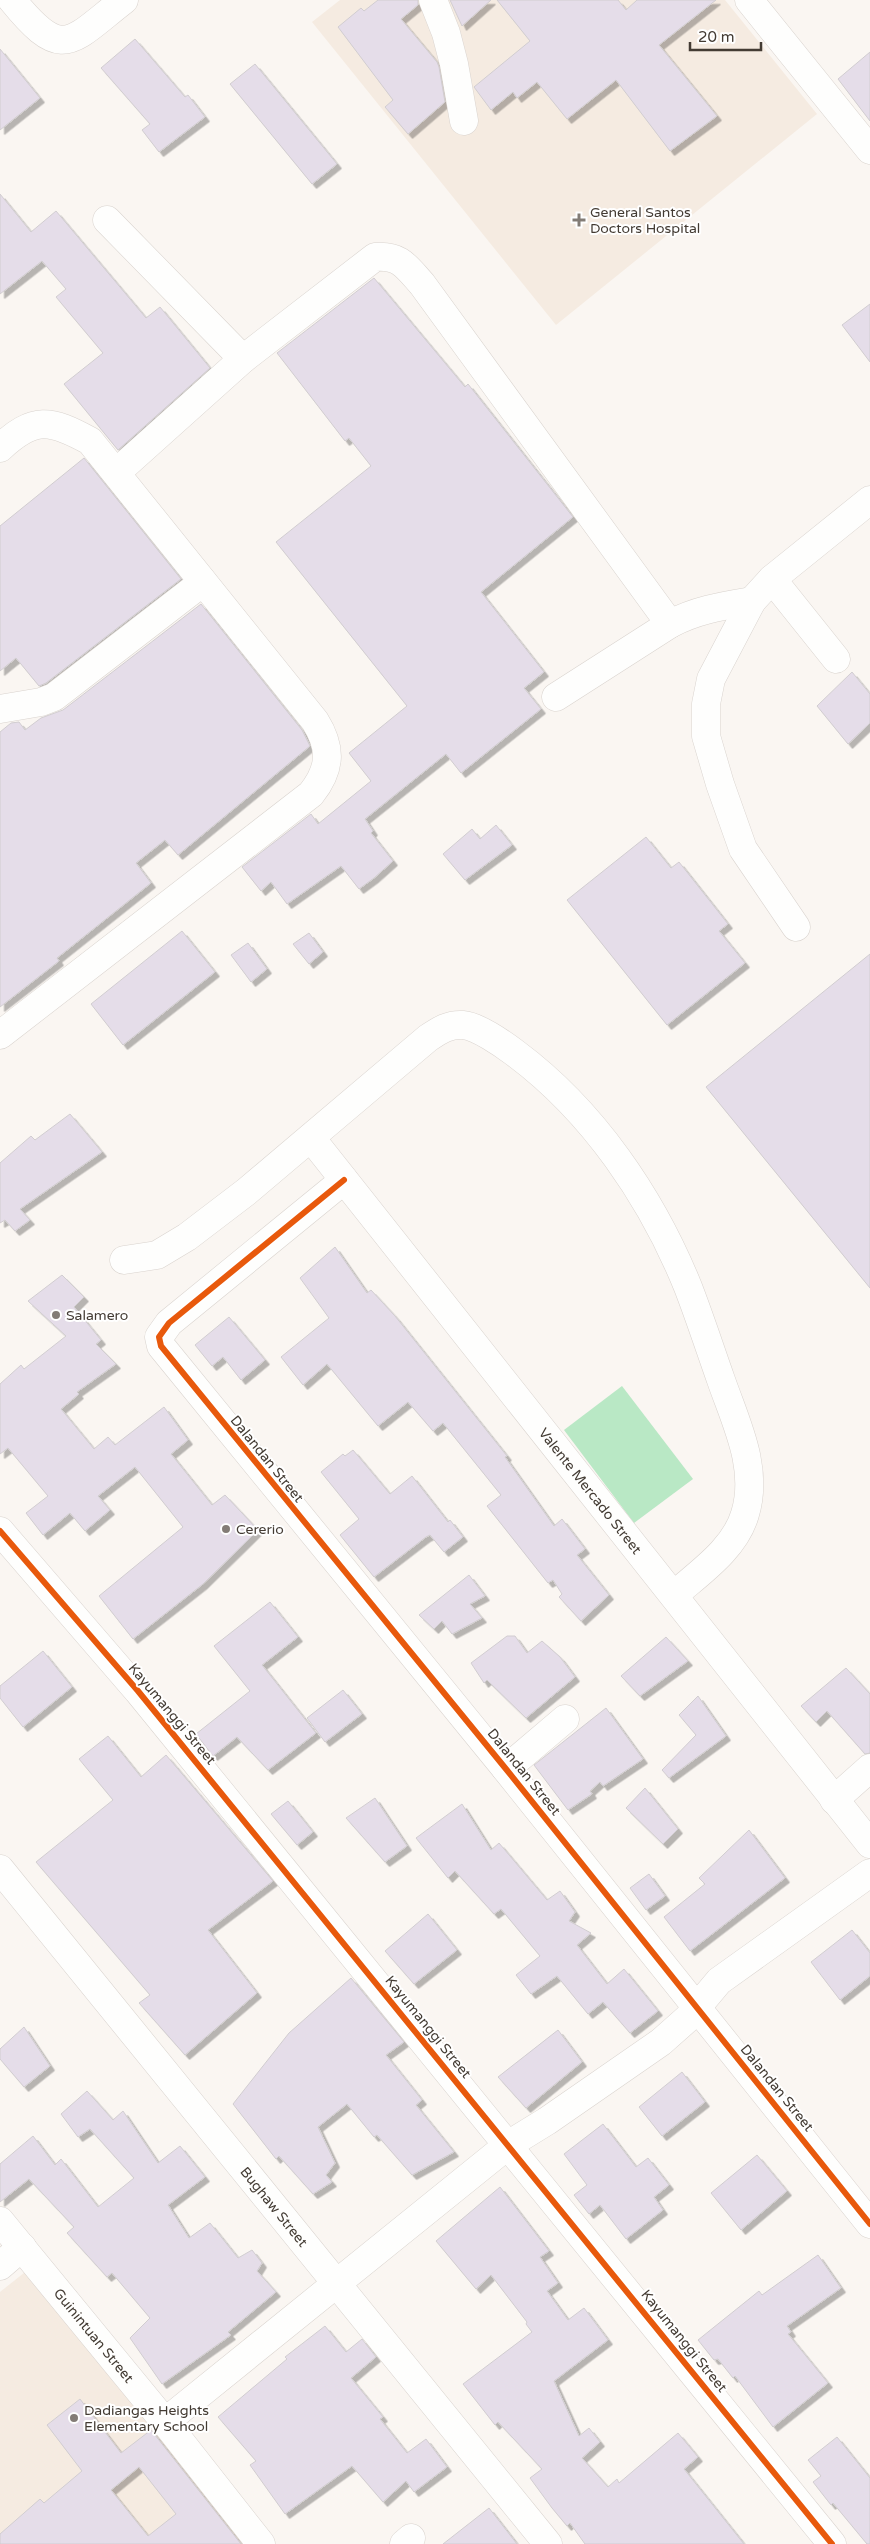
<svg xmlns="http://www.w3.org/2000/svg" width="870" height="2544" font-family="'Varela Round',sans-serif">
  <defs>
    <filter id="shadow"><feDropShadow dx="4.5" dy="4.5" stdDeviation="0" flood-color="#0004"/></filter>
  </defs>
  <rect width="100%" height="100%" fill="#faf6f2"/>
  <g fill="#f5ebe1">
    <path d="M 340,0 L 725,0 L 817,114 L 556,325 L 312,22 Z"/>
    <path d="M 29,2269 L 249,2544 L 0,2544 L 0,2292 Z"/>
  </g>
  <path fill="#b9e8c5" d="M 622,1386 L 693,1479 L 634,1523 L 564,1430 Z"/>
  <g fill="#e5dde9" stroke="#d1cdd0" fill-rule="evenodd" filter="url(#shadow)">
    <path d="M 378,0 L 418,0 L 418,5 L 401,19 L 437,62 L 439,67 L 445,102 L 408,134 L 385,107 L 393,100 L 338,27 L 361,8 L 364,11 Z"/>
    <path d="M 450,0 L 491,0 L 462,26 Z"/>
    <path d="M 497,0 L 618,0 L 626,10 L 637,0 L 716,0 L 659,45 L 717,116 L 670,151 L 616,80 L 567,119 L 537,82 L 517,98 L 513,92 L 491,110 L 474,87 L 530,41 Z"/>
    <path d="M 135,39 L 185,97 L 188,95 L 205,117 L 159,152 L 142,130 L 150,124 L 101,68 Z"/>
    <path d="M 0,49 L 40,98 L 0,130 Z"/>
    <path d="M 870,52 L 870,121 L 838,79 Z"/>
    <path d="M 255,64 L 337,164 L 312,184 L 230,84 Z"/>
    <path d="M 0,194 L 31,232 L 56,211 L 146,318 L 160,307 L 210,368 L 118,450 L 64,384 L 103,353 L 56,297 L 66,289 L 42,261 L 0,294 Z"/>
    <path d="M 374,278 L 465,387 L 468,384 L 573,517 L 481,592 L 544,672 L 524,688 L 541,709 L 461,773 L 446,754 L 365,819 L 373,831 L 371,833 L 393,861 L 374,878 L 359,889 L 341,866 L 287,904 L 271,882 L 261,891 L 242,867 L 311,814 L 318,824 L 371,781 L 349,753 L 407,706 L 276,542 L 371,466 L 349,438 L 345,441 L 277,353 Z"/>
    <path d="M 870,304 L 870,362 L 842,325 Z"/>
    <path d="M 84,458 L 181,579 L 46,683 L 39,686 L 16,658 L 0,671 L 0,526 Z"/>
    <path d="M 201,604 L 302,730 L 310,746 L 178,855 L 165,840 L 136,863 L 151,883 L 57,958 L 59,961 L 0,1007 L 0,732 L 11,723 L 19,722 L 25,730 L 41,718 L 63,710 Z"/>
    <path d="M 852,672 L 870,694 L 870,723 L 848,744 L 817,706 Z"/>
    <path d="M 496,825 L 512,845 L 465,880 L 443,854 L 472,829 L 480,839 Z"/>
    <path d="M 646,837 L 671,868 L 679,862 L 728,924 L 719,931 L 745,963 L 667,1025 L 567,900 Z"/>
    <path d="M 182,931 L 215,972 L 123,1045 L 91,1004 Z"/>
    <path d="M 309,933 L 323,952 L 309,964 L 293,944 Z"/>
    <path d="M 248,943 L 267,969 L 251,982 L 231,955 Z"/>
    <path d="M 870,954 L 870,1288 L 706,1087 Z"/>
    <path d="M 70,1114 L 102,1152 L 20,1209 L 30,1220 L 15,1231 L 5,1220 L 0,1223 L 0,1163 L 31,1136 L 35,1140 Z"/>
    <path d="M 335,1247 L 367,1293 L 371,1290 L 395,1316 L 507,1456 L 505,1457 L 554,1526 L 562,1519 L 585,1549 L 577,1555 L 609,1595 L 581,1621 L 559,1597 L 562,1594 L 553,1580 L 548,1583 L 487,1506 L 501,1495 L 443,1423 L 433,1431 L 408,1402 L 378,1426 L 327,1364 L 303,1385 L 281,1357 L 329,1318 L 300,1278 Z"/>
    <path d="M 62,1275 L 84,1297 L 74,1307 L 101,1340 L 96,1344 L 116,1364 L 77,1392 L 79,1394 L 61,1409 L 94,1449 L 108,1437 L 115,1445 L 164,1407 L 188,1440 L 171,1454 L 212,1505 L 225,1495 L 258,1530 L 203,1584 L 133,1639 L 99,1596 L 183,1527 L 135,1467 L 98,1496 L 110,1510 L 85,1531 L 70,1513 L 43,1535 L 26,1513 L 48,1496 L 8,1448 L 0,1454 L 0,1384 L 21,1365 L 24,1369 L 66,1336 L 28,1301 Z"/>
    <path d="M 229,1317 L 265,1360 L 241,1380 L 223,1357 L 212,1366 L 195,1345 Z"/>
    <path d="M 353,1450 L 390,1494 L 412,1476 L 448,1522 L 450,1520 L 463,1537 L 444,1552 L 430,1535 L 426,1537 L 374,1577 L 340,1535 L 359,1519 L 321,1472 L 343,1454 L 345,1456 Z"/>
    <path d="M 469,1575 L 485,1596 L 470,1604 L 482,1618 L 452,1634 L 442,1621 L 434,1629 L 419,1615 Z"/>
    <path d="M 270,1602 L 298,1637 L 262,1665 L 316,1733 L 268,1770 L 237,1737 L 213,1756 L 196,1734 L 250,1691 L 214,1646 Z"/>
    <path d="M 507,1636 L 515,1636 L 527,1653 L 542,1641 L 560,1657 L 575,1677 L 526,1718 L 487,1680 L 484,1683 L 471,1663 Z"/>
    <path d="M 666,1637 L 688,1661 L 640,1696 L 621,1676 Z"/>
    <path d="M 43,1651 L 72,1687 L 23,1727 L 0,1698 L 0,1686 Z"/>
    <path d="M 846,1668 L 870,1694 L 870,1753 L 865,1754 L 827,1711 L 816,1722 L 801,1706 Z"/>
    <path d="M 343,1690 L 362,1714 L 325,1742 L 307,1718 Z"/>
    <path d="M 698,1696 L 726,1736 L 669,1778 L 662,1770 L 696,1735 L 679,1715 Z"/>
    <path d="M 606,1708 L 643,1759 L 603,1786 L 600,1782 L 590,1791 L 592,1794 L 568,1810 L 534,1765 Z"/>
    <path d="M 108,1736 L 141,1777 L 166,1755 L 273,1881 L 208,1930 L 257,1993 L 185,2055 L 139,2003 L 150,1995 L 36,1862 L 113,1800 L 79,1759 Z"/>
    <path d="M 645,1788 L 678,1829 L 663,1844 L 626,1808 Z"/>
    <path d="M 375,1798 L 407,1846 L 385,1862 L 346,1818 Z"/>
    <path d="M 288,1801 L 313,1832 L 297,1845 L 271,1814 Z"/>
    <path d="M 462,1804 L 491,1850 L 499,1843 L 547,1900 L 560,1891 L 575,1912 L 569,1921 L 591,1933 L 577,1945 L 607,1984 L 624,1969 L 658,2011 L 630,2033 L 603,2002 L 588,2014 L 557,1976 L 531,1994 L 516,1975 L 540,1956 L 501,1909 L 494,1914 L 455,1871 L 448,1878 L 416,1838 Z"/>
    <path d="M 749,1830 L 785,1878 L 690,1951 L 664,1917 L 705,1884 L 699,1878 Z"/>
    <path d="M 649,1874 L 665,1896 L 646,1910 L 630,1888 Z"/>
    <path d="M 428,1914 L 457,1950 L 414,1984 L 385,1951 Z"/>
    <path d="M 852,1930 L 870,1953 L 870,1976 L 840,2000 L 811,1962 Z"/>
    <path d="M 351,1978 L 404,2042 L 386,2055 L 422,2100 L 416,2105 L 454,2152 L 412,2175 L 377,2135 L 374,2137 L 347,2104 L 318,2127 L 335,2163 L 326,2175 L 332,2182 L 313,2194 L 279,2156 L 276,2159 L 233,2104 L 289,2033 Z"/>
    <path d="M 24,2027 L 50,2066 L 24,2087 L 0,2059 L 0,2049 Z"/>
    <path d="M 558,2030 L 582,2062 L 526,2108 L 498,2077 Z"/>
    <path d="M 682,2072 L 705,2102 L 662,2136 L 639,2107 Z"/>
    <path d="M 87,2091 L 113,2120 L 123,2111 L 158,2163 L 180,2146 L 205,2177 L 168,2205 L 189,2238 L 210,2223 L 238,2258 L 252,2250 L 262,2263 L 257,2271 L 276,2292 L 228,2332 L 231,2335 L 162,2384 L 130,2338 L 150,2318 L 112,2273 L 107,2277 L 67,2233 L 74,2227 L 29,2179 L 0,2202 L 0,2164 L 33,2136 L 55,2165 L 61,2159 L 98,2207 L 134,2178 L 90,2129 L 78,2137 L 61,2114 Z"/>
    <path d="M 603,2124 L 636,2167 L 648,2158 L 669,2185 L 654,2197 L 663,2210 L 626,2239 L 600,2205 L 589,2214 L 574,2195 L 587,2185 L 564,2154 Z"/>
    <path d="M 757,2155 L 787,2191 L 741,2230 L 711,2193 Z"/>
    <path d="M 500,2187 L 549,2251 L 540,2257 L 558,2283 L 547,2291 L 568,2320 L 584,2308 L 608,2340 L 554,2381 L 579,2436 L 589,2428 L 600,2442 L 582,2458 L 608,2487 L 617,2479 L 619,2483 L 678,2433 L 698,2457 L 684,2469 L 744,2544 L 585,2544 L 570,2523 L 567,2526 L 552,2508 L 530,2478 L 542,2469 L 498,2422 L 495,2425 L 463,2384 L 532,2332 L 526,2324 L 527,2322 L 491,2275 L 476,2289 L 436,2241 Z"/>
    <path d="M 818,2255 L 841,2288 L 787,2326 L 791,2332 L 788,2334 L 828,2383 L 773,2427 L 735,2376 L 733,2378 L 718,2359 L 714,2360 L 698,2340 L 759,2291 L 762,2295 Z"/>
    <path d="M 325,2326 L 346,2352 L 362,2339 L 376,2357 L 351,2378 L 383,2417 L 380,2419 L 407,2453 L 426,2439 L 447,2467 L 414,2492 L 406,2481 L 383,2502 L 352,2466 L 285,2514 L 250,2465 L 256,2461 L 218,2417 L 287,2359 L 285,2357 Z"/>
    <path d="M 80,2399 L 121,2453 L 151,2430 L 241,2544 L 0,2544 L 0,2534 L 40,2499 L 44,2503 L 82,2471 L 47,2425 ZM 139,2467 L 176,2514 L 148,2536 L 111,2490 Z"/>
    <path d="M 837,2437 L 870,2478 L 870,2544 L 867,2544 L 833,2503 L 831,2505 L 813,2482 L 821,2476 L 808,2460 Z"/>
    <path d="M 489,2508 L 517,2544 L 443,2544 Z"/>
  </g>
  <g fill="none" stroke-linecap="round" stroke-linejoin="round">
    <defs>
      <g id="minor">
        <path d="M 12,0 C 63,63 70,42 124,0"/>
        <path d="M 433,0 L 446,33 L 454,64 L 464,121"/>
        <path d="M 749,0 L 870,150"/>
        <path d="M 107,220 L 243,359 L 375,257 C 400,255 406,266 422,284 L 670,624 L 556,697"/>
        <path d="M 0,448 C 34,416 50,419 90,441 L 315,721 C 332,748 331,769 311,794 L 0,1035"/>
        <path d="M 117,472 L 243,359"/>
        <path d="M 772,579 L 836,659"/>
        <path d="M 670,624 C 696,610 722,606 752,601"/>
        <path d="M 0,709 L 41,702 L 54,697 L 203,582"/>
        <path d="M 796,927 L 743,849 L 720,784 L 706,736 L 706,704 L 711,679 L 752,601 L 772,579 L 870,500"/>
        <path id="s1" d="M 311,1138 L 870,1844"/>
        <path d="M 344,1180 L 169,1323 L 159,1337 L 161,1346 L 506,1769 L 870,2224"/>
        <path d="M 124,1260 L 157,1255 L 187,1237 L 246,1192 L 428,1038 C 440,1030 449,1024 463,1025 C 477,1026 503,1044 515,1053 C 593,1111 652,1198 688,1287 C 700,1318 710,1349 721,1380 C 736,1423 759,1468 745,1514 C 735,1549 699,1573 674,1595"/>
        <path d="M 0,1531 L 138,1691 L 832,2544"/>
        <path d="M 506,1769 L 565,1719"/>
        <path d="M 834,1800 L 870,1768"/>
        <path id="s2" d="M 0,1869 L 548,2544"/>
        <path id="s3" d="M 0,2221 L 165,2422 L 261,2544"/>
        <path d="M 0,2266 L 22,2247"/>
        <path d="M 165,2422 L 508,2145 L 547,2121 L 661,2042 L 688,2018 L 719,1981 L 870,1873"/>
        <path d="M 404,2544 L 411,2538"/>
      </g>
    </defs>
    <use href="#minor" stroke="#d9d3ce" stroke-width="29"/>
    <use href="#minor" stroke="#fefefd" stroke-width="28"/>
    <defs>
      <g id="cycleway">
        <path d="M 344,1180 L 169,1323 L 159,1337 L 161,1346 L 506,1769 L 870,2224"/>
        <path d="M 0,1531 L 138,1691 L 832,2544"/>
      </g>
    </defs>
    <use href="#cycleway" stroke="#fff" stroke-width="9"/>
    <use href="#cycleway" stroke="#e8590c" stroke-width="6"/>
  </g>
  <g fill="#837c76" stroke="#fff" stroke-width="2">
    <path d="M576.5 212.5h5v5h5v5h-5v5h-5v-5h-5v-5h5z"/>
    <circle cx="56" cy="1315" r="5"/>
    <circle cx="226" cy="1529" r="5"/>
    <circle cx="74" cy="2418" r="5"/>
  </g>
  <g text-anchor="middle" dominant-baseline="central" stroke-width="4" stroke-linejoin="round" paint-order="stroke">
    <g font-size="14" fill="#433b33" stroke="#fff" text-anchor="start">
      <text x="590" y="212">General Santos<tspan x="590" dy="16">Doctors Hospital</tspan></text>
      <text x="66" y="1315">Salamero</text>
      <text x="236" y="1529">Cererio</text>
      <text x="84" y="2410">Dadiangas Heights<tspan x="84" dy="16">Elementary School</tspan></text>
    </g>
    <g font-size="14" fill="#433b33" stroke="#fff">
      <text transform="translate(267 1459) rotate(51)">Dalandan Street</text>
      <text stroke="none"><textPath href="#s1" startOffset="450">Valente Mercado Street</textPath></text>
      <text transform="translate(172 1714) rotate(50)">Kayumanggi Street</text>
      <text transform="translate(524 1772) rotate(51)">Dalandan Street</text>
      <text transform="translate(428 2027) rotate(51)">Kayumanggi Street</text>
      <text transform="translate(777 2088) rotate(51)">Dalandan Street</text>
      <text stroke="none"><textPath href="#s2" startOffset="435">Bughaw Street</textPath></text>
      <text stroke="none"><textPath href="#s3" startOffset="148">Guinintuan Street</textPath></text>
      <text transform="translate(684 2341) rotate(51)">Kayumanggi Street</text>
    </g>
  </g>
  <path d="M690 42v8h71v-8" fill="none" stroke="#433b33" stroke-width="2.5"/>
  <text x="698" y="42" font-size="15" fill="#433b33" stroke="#ffffff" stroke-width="4" paint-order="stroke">20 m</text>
</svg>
